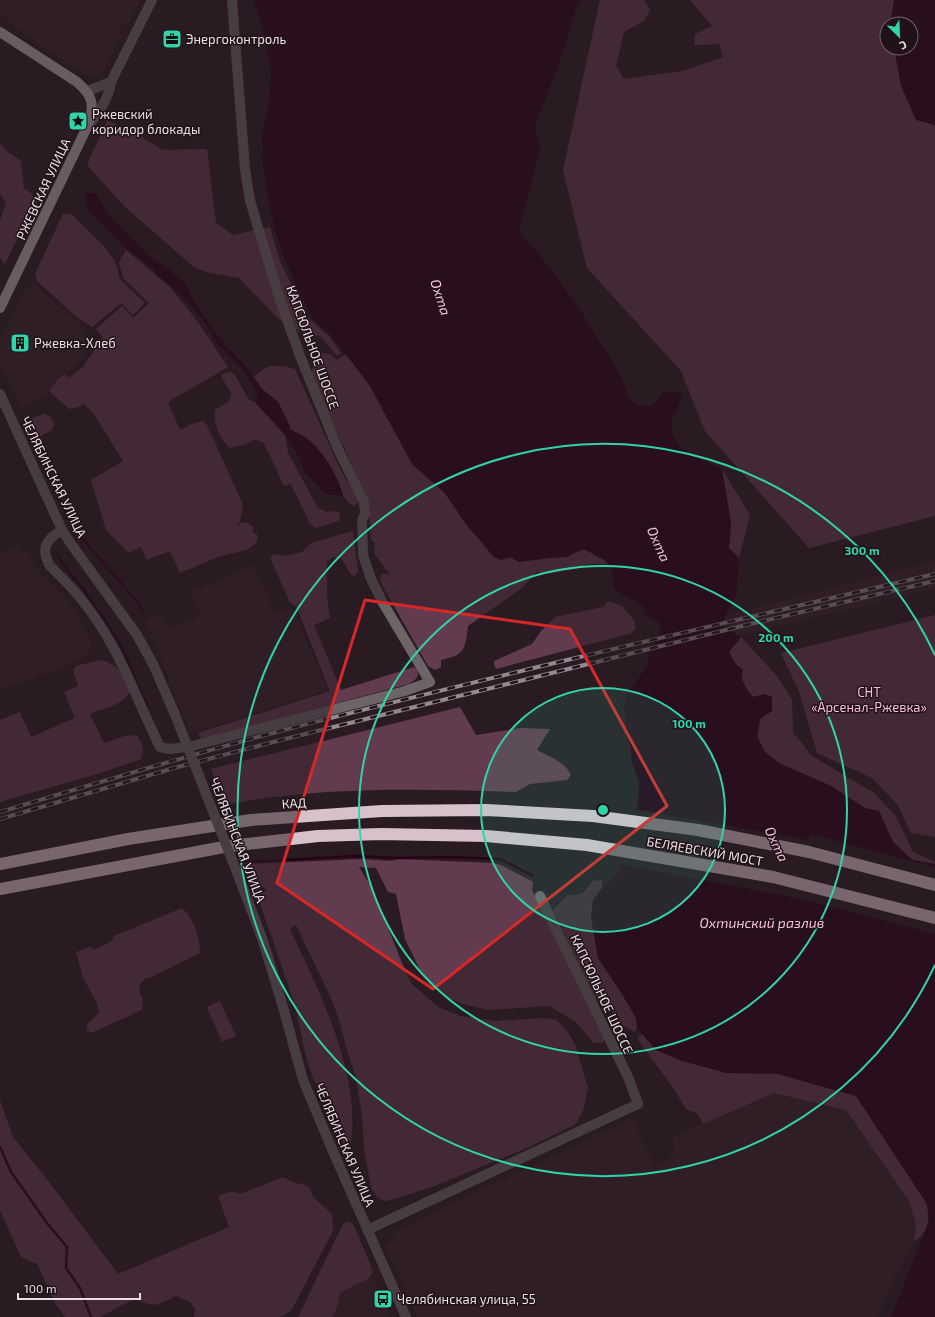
<svg xmlns="http://www.w3.org/2000/svg" width="935" height="1317" font-family="'Exo 2',sans-serif">
  <rect width="100%" height="100%" fill="#2a1b22"/>
  <g fill="#37222c">
    <path d="M 0,0 L 140,0 L 127,25 L 121,26 L 118,31 L 121,38 L 101,74 L 94,77 L 87,75 L 34,41 L 0,14 Z"/>
    <path d="M 30,283 L 36,286 L 84,328 L 83,331 L 96,339 L 75,366 L 57,380 L 49,391 L 35,402 L 22,408 L 0,361 L 0,341 Z"/>
    <path d="M 17,544 L 21,552 L 27,550 L 37,570 L 69,601 L 92,644 L 91,650 L 88,654 L 55,670 L 0,690 L 0,553 Z"/>
    <path d="M 935,561 L 935,588 L 734,637 L 728,615 Z"/>
    <path d="M 252,564 L 275,615 L 292,608 L 328,690 L 190,733 L 146,620 L 160,615 L 168,630 L 201,616 L 191,592 Z"/>
    <path d="M 774,1093 L 846,1110 L 909,1201 L 916,1224 L 914,1242 L 897,1270 L 878,1317 L 417,1317 L 385,1245 L 395,1240 L 392,1232 L 632,1119 L 655,1167 L 671,1159 L 669,1154 L 675,1150 L 671,1137 Z"/>
    <path d="M 355,1240 L 390,1317 L 315,1317 Z"/>
  </g>
  <g fill="#623b4e" fill-rule="evenodd">
    <path d="M 600,0 L 644,0 L 650,9 L 645,20 L 624,32 L 616,66 L 624,79 L 682,71 L 723,57 L 719,44 L 694,45 L 695,34 L 712,26 L 690,0 L 935,0 L 935,516 L 809,548 L 705,431 L 681,371 L 587,268 L 563,170 ZM 887,24 L 911,24 L 911,48 L 887,48 Z"/>
    <path d="M 107,120 L 143,138 L 163,150 L 207,149 L 216,223 L 233,235 L 270,227 L 280,261 L 307,317 L 329,336 L 341,353 L 337,356 L 320,336 L 305,334 L 280,320 L 239,278 L 206,272 L 194,267 L 125,207 L 87,165 Z"/>
    <path d="M 0,143 L 8,152 L 21,161 L 24,188 L 31,193 L 36,200 L 5,264 L 0,258 L 0,221 L 6,203 L 0,194 Z"/>
    <path d="M 63,214 L 71,214 L 102,244 L 115,261 L 120,279 L 145,303 L 133,315 L 121,303 L 92,327 L 79,319 L 37,281 L 35,274 Z"/>
    <path d="M 126,250 L 170,287 L 198,322 L 228,367 L 168,402 L 180,430 L 192,424 L 203,421 L 207,425 L 243,505 L 240,521 L 236,525 C 244,522 246,521 253,527 L 253,533 L 257,534 C 258,538 257,542 254,545 C 244,553 230,553 218,557 C 205,562 193,568 180,573 L 170,551 L 147,560 L 141,547 L 129,553 L 106,530 L 91,480 L 123,461 L 94,414 L 83,403 L 79,407 L 69,409 L 49,391 L 57,380 L 65,374 L 69,378 L 82,368 L 103,338 L 96,329 L 122,306 L 133,318 L 149,303 L 123,278 L 119,262 Z"/>
    <path d="M 320,353 L 330,354 L 337,360 L 346,354 L 370,386 L 412,464 L 444,492 L 466,524 L 494,557 L 501,560 L 510,557 L 567,557 L 574,553 L 584,549 L 602,559 L 608,564 L 588,564 L 571,570 L 548,574 L 536,572 L 523,587 L 468,626 C 465,649 466,655 441,660 L 441,667 L 435,670 L 428,666 L 382,585 L 380,576 L 384,573 L 390,575 L 374,553 L 375,543 L 371,540 L 369,506 L 365,493 L 311,376 L 314,359 Z"/>
    <path d="M 271,366 L 284,366 L 295,369 L 340,469 L 359,501 L 354,506 L 349,503 L 343,496 L 339,482 L 330,466 L 308,439 L 290,429 L 289,424 L 278,402 L 262,389 L 254,377 L 262,370 Z"/>
    <path d="M 230,372 L 235,375 L 249,400 L 255,402 L 285,435 L 288,453 L 318,508 L 327,512 L 337,511 L 340,513 L 339,521 L 316,528 L 310,524 L 291,484 L 284,486 L 264,443 L 255,439 L 244,445 L 229,448 C 220,437 213,425 215,410 L 228,402 L 232,394 L 222,378 L 222,374 Z"/>
    <path d="M 44,414 L 51,417 L 54,425 L 52,430 L 39,437 L 35,435 L 27,423 L 32,418 Z"/>
    <path d="M 722,469 L 750,515 L 739,558 L 729,548 L 731,523 Z"/>
    <path d="M 353,531 L 358,571 L 355,576 L 351,575 L 342,559 L 333,557 L 327,562 C 327,581 326,600 330,618 L 314,625 L 341,690 L 414,667 L 417,669 C 420,677 416,679 409,684 L 201,739 L 198,733 L 330,691 L 297,608 L 289,601 L 270,557 L 274,554 L 284,556 L 302,552 L 311,543 Z"/>
    <path d="M 608,601 L 622,606 L 634,620 L 636,629 L 629,634 L 496,669 L 494,664 L 494,661 L 532,644 L 541,631 L 555,617 L 603,607 Z"/>
    <path d="M 935,615 L 935,837 L 911,833 L 898,805 L 872,778 L 817,753 L 799,692 L 781,653 Z"/>
    <path d="M 741,637 L 776,675 L 792,699 L 793,732 L 812,756 L 874,793 L 896,816 L 913,852 L 935,862 L 935,864 L 912,860 L 893,842 L 879,811 L 865,808 L 831,786 L 779,763 L 765,752 L 757,736 L 765,694 L 753,697 C 747,689 739,681 743,670 L 735,663 L 729,652 Z"/>
    <path d="M 100,660 C 119,664 123,674 130,691 C 125,705 103,708 90,714 L 104,743 L 128,735 L 137,736 C 143,745 145,749 141,759 L 97,774 L 0,802 L 0,720 L 20,712 L 31,737 L 75,718 L 64,692 L 78,686 L 73,670 L 76,666 Z"/>
    <path d="M 460,707 L 476,735 L 521,728 L 550,729 L 537,750 C 550,757 564,761 571,775 L 567,780 L 530,784 L 516,792 C 419,789 321,786 224,805 L 211,769 Z"/>
    <path d="M 361,859 L 390,861 L 398,859 L 493,863 L 501,865 L 533,882 L 532,890 L 606,1037 L 602,1043 L 594,1043 L 575,1021 L 549,1006 L 489,1010 L 463,1004 L 448,998 L 432,986 L 420,970 L 405,939 L 396,894 L 388,892 L 376,868 L 359,867 L 372,888 L 402,963 L 411,983 L 438,1007 L 460,1016 L 495,1021 L 546,1018 L 556,1020 L 566,1029 L 575,1044 L 588,1088 L 583,1111 L 576,1124 L 527,1148 L 432,1187 L 391,1200 L 384,1201 L 377,1197 L 371,1187 L 364,1149 L 362,1116 L 356,1078 L 346,1047 L 339,1019 L 329,994 L 296,925 L 290,929 C 320,993 367,1085 348,1157 L 339,1134 L 333,1102 L 314,1081 L 305,1053 L 295,1005 L 254,886 L 265,891 L 267,890 L 253,880 L 246,864 Z"/>
    <path d="M 602,880 L 602,888 L 593,900 L 622,994 L 636,1018 L 637,1028 L 634,1032 L 624,1026 L 613,1013 L 595,997 L 553,910 L 568,895 C 583,896 584,893 592,881 Z"/>
    <path d="M 182,908 C 194,918 200,938 200,953 L 149,978 L 146,978 L 140,984 L 139,991 L 143,1000 L 142,1010 L 91,1033 L 87,1030 L 87,1024 L 99,1013 L 97,1004 L 83,977 L 76,952 L 90,947 L 94,950 L 112,941 L 114,936 Z"/>
    <path d="M 220,1001 L 236,1036 L 222,1042 L 207,1007 Z"/>
    <path d="M 643,1035 L 656,1050 L 682,1061 L 778,1074 L 856,1096 L 927,1204 C 929,1222 930,1230 914,1242 L 916,1224 L 909,1201 L 846,1110 L 774,1093 L 703,1124 L 698,1114 L 686,1109 L 674,1089 L 638,1040 L 639,1036 Z"/>
    <path d="M 0,1100 L 13,1137 L 46,1178 L 118,1274 L 229,1227 L 218,1196 L 232,1191 L 240,1194 L 283,1177 L 294,1183 L 303,1184 L 310,1188 L 313,1197 L 332,1214 L 333,1231 L 291,1311 L 282,1316 L 278,1317 L 194,1317 L 195,1309 L 190,1302 L 176,1296 C 158,1305 154,1309 136,1298 L 100,1317 L 65,1317 L 55,1303 L 37,1264 L 21,1257 L 0,1210 Z"/>
    <path d="M 348,1222 L 352,1223 L 355,1228 L 373,1271 L 368,1279 L 341,1292 L 339,1296 L 338,1305 L 332,1317 L 298,1317 L 343,1224 Z"/>
  </g>
  <g fill="#280117">
    <path d="M 254,0 L 582,0 L 576,8 L 563,53 L 535,126 L 540,151 L 519,228 L 524,238 L 535,249 L 553,272 L 581,311 L 621,376 L 629,397 L 639,406 L 652,406 L 664,392 L 677,391 L 682,397 L 672,421 L 672,433 L 682,449 L 698,458 L 722,469 L 731,523 L 729,548 L 739,558 L 736,596 L 725,616 L 724,627 L 741,637 L 729,652 L 735,663 L 743,670 C 739,681 747,689 753,697 L 765,694 L 772,697 L 772,711 L 760,719 L 757,736 L 765,752 L 779,763 L 831,786 L 865,808 L 879,811 L 893,842 L 912,860 L 935,864 L 935,1317 L 891,1317 L 929,1221 L 927,1204 L 856,1096 L 778,1074 L 726,1073 L 682,1061 L 656,1050 L 637,1028 L 636,1018 L 622,994 L 598,958 L 591,918 L 593,900 L 602,888 L 618,873 L 638,804 L 639,783 L 632,762 L 630,743 L 626,736 L 626,722 L 624,709 L 626,696 L 649,663 L 647,657 L 661,629 L 659,622 L 646,616 L 642,605 L 621,594 L 613,586 C 613,581 613,575 612,570 C 609,559 592,554 584,549 L 574,553 L 567,557 L 551,558 L 519,562 L 510,557 L 501,560 L 494,557 L 466,524 L 444,492 L 412,464 L 370,386 L 331,335 L 311,317 L 284,258 L 274,226 L 268,195 L 263,168 L 262,136 L 270,97 L 271,70 L 263,30 Z"/>
    <path d="M 894,0 L 935,0 L 935,127 L 934,125 L 916,120 L 901,86 L 894,48 L 911,48 L 911,24 L 890,24 Z"/>
    <path d="M 85,193 L 95,193 L 109,215 L 130,237 L 156,262 L 165,266 L 184,283 L 199,309 L 222,341 L 246,366 L 262,389 L 278,402 L 289,424 L 290,429 C 296,433 304,435 309,440 C 326,455 337,475 343,496 L 326,494 L 305,473 L 300,458 L 292,446 L 285,435 L 255,402 L 258,395 L 241,368 L 218,345 L 204,321 L 186,300 L 171,286 L 157,275 L 152,267 L 124,247 L 87,208 Z"/>
  </g>
  <path fill="#2a1b22" d="M 635,809 L 808,840 L 810,834 L 935,867 L 935,934 L 797,898 L 619,864 Z"/>
  <g fill="none" stroke-linecap="round" stroke-linejoin="round">
    <g stroke="#280117" stroke-width="2.5">
      <path d="M 54,486 L 65,510 L 82,538 L 139,604 L 143,612"/>
      <path d="M 58,554 L 62,563 L 83,589 L 120,643 L 148,708"/>
      <path d="M 247,862 L 357,856 L 396,858 L 448,857 L 500,859 L 533,876"/>
      <path d="M 0,1147 L 11,1172 L 47,1223 L 67,1247 L 66,1268 L 80,1288 L 91,1317"/>
    </g>
    <g stroke="#6c6467" stroke-width="10">
      <path d="M 87,91 L 111,82"/>
      <path d="M 88,125 C 99,114 109,97 111,82 L 152,0"/>
      <path d="M 0,394 L 62,530 L 71,544 L 137,635 L 153,664 L 174,712"/>
      <path d="M 62,530 C 46,540 40,548 50,566 C 62,578 75,590 85,604 C 119,647 136,698 160,747 L 169,749 L 188,747 L 405,691 L 430,682 L 383,603 L 371,579 L 363,555 L 362,520 L 365,514 L 364,502 L 338,449 L 300,356 L 279,297 L 250,201 L 245,169 L 232,0"/>
      <path d="M 243,888 L 263,941 L 283,1007 L 303,1080 L 332,1149 L 406,1317"/>
      <path d="M 367,1230 L 638,1104 L 629,1079 L 540,896"/>
    </g>
    <path stroke="#b9a7af" stroke-width="10" d="M 0,32 L 77,82 C 93,96 95,104 88,125 L 0,308"/>
    <g stroke="#d7c2cb" stroke-width="12">
      <path d="M 0,864 L 128,839 L 251,820 L 382,811 L 486,810 L 593,816 L 698,830 L 809,852 L 935,885"/>
      <path d="M 0,889 L 229,846 L 318,836 L 381,834 L 486,836 L 587,845 L 773,877 L 935,918"/>
    </g>
    <defs>
      <g id="rail">
        <path d="M 0,812 C 93,784 186,756 280,731 C 497,675 716,625 935,574"/>
        <path d="M 0,819 L 174,768 L 281,740 L 746,625 L 935,581"/>
      </g>
    </defs>
    <use href="#rail" stroke="#95888e" stroke-width="4"/>
    <use href="#rail" stroke="#211219" stroke-width="2.5" stroke-dasharray="8" stroke-linecap="butt"/>
    <path stroke="#6c6467" stroke-width="10" d="M 174,712 L 243,888"/>
  </g>
  <path d="M0 0H935V1317H0ZM 365,600 L 570,629 L 667,806 L 433,989 L 277,883 Z" fill="#2a1b22" fill-opacity=".55" fill-rule="evenodd"/>
  <path fill="none" stroke="#d62828" stroke-width="3" stroke-linejoin="round" d="M 365,600 L 570,629 L 667,806 L 433,989 L 277,883 Z"/>
  <circle cx="603" cy="810" r="122" fill="#31d4a9" fill-opacity=".12"/>
  <g fill="none" stroke="#31d4a9" stroke-width="2">
    <circle cx="603" cy="810" r="122"/>
    <circle cx="603" cy="810" r="244"/>
    <path d="M935 965A366 366 0 1 1 935 655"/>
  </g>
  <defs>
    <symbol id="office-square" viewBox="-11 -11 22 22"><rect x="-9" y="-9" width="18" height="18" rx="4" fill="#31d4a9" stroke="#211219"/><path d="M-6-3h4V-5.5h4V-3h4V5H-6ZM-1-4.5V-3h2v-1.5ZM-6 0V1H6V0Z" fill="#111"/></symbol>
    <symbol id="sight-square" viewBox="-11 -11 22 22"><rect x="-9" y="-9" width="18" height="18" rx="4" fill="#31d4a9" stroke="#211219"/><path d="M0-6L1.8-2.2L6-1.7L2.9 1.2L3.7 5.4L0 3.3L-3.7 5.4L-2.9 1.2L-6-1.7L-1.8-2.2Z" fill="#111"/></symbol>
    <symbol id="building-square" viewBox="-11 -11 22 22"><rect x="-9" y="-9" width="18" height="18" rx="4" fill="#31d4a9" stroke="#211219"/><path d="M-4-6H4V6H1V3H-1V6H-4ZM-2.5-4.3h1.7v1.8h-1.7ZM.8-4.3h1.7v1.8H.8ZM-2.5-1h1.7V.8h-1.7ZM.8-1h1.7V.8H.8Z" fill="#111"/></symbol>
    <symbol id="bus-square" viewBox="-11 -11 22 22"><rect x="-9" y="-9" width="18" height="18" rx="4" fill="#31d4a9" stroke="#211219"/><path d="M-5-6H5V4H4V6H2V4H-2V6H-4V4H-5ZM-3.5-4V0h7V-4ZM-3.5 1.2v1.5H-2V1.2ZM2 1.2v1.5H3.5V1.2Z" fill="#111"/></symbol>
  </defs>
  <g fill-rule="evenodd">
    <use href="#office-square" x="161" y="28" width="22" height="22"/>
    <use href="#sight-square" x="67" y="110" width="22" height="22"/>
    <use href="#building-square" x="9" y="332" width="22" height="22"/>
    <use href="#bus-square" x="372" y="1288" width="22" height="22"/>
  </g>
  <g text-anchor="middle" dominant-baseline="central" stroke-width="3" stroke-linejoin="round" paint-order="stroke">
    <g font-size="13" fill="#eadfe4" stroke="#211219" text-anchor="start">
      <text x="186" y="39">Энергоконтроль</text>
      <text x="92" y="114">Ржевский<tspan x="92" dy="15">коридор блокады</tspan></text>
      <text x="34" y="343">Ржевка-Хлеб</text>
      <text x="397" y="1299">Челябинская улица, 55</text>
    </g>
    <g font-size="13" fill="#eadfe4" stroke="#211219">
      <text transform="translate(43 189) rotate(-65)">РЖЕВСКАЯ УЛИЦА</text>
      <text transform="translate(313 347) rotate(70)">КАПСЮЛЬНОЕ ШОССЕ</text>
      <text transform="translate(54 477) rotate(64)">ЧЕЛЯБИНСКАЯ УЛИЦА</text>
      <text transform="translate(294 803) rotate(-4)">КАД</text>
      <text transform="translate(238 840) rotate(69)">ЧЕЛЯБИНСКАЯ УЛИЦА</text>
      <text transform="translate(705 851) rotate(10)">БЕЛЯЕВСКИЙ МОСТ</text>
      <text transform="translate(602 994) rotate(65)">КАПСЮЛЬНОЕ ШОССЕ</text>
      <text transform="translate(345 1145) rotate(67)">ЧЕЛЯБИНСКАЯ УЛИЦА</text>
    </g>
    <g font-size="13" fill="#f7bed8" stroke="#211219">
      <text x="869" y="692">СНТ<tspan x="869" dy="15">«Арсенал-Ржевка»</tspan></text>
    </g>
    <g font-size="14" font-style="italic" fill="#f8bfd9" stroke="#211219">
      <text transform="translate(441 297) rotate(72)">Охта</text>
      <text transform="translate(659 544) rotate(66)">Охта</text>
      <text transform="translate(777 844) rotate(65)">Охта</text>
      <text x="762" y="922">Охтинский разлив</text>
    </g>
  </g>
  <circle cx="603" cy="810" r="6" fill="#31d4a9" stroke="#211219" stroke-width="2"/>
  <g font-size="12" text-anchor="middle" font-weight="bold" fill="#31d4a9" stroke="#211219" stroke-width="3" stroke-linejoin="round" paint-order="stroke">
    <text x="862" y="555">300 m</text>
    <text x="776" y="642">200 m</text>
    <text x="689" y="728">100 m</text>
  </g>
  <g transform="translate(899 36) rotate(156)"><circle r="19" fill="#211219" stroke="#71646a"/>
  <path d="M0-3L7 15L0 10L-7 15Z" fill="#31d4a9"/>
  <text y="-6" font-size="11" font-weight="bold" text-anchor="middle" fill="#eadfe4">С</text>
  </g>
  <path d="M18 1293v6h122v-6" fill="none" stroke="#eadfe4" stroke-width="2"/>
  <text x="24" y="1293" font-size="12" fill="#eadfe4" stroke="#211219" stroke-width="3" paint-order="stroke">100 m</text>
</svg>
